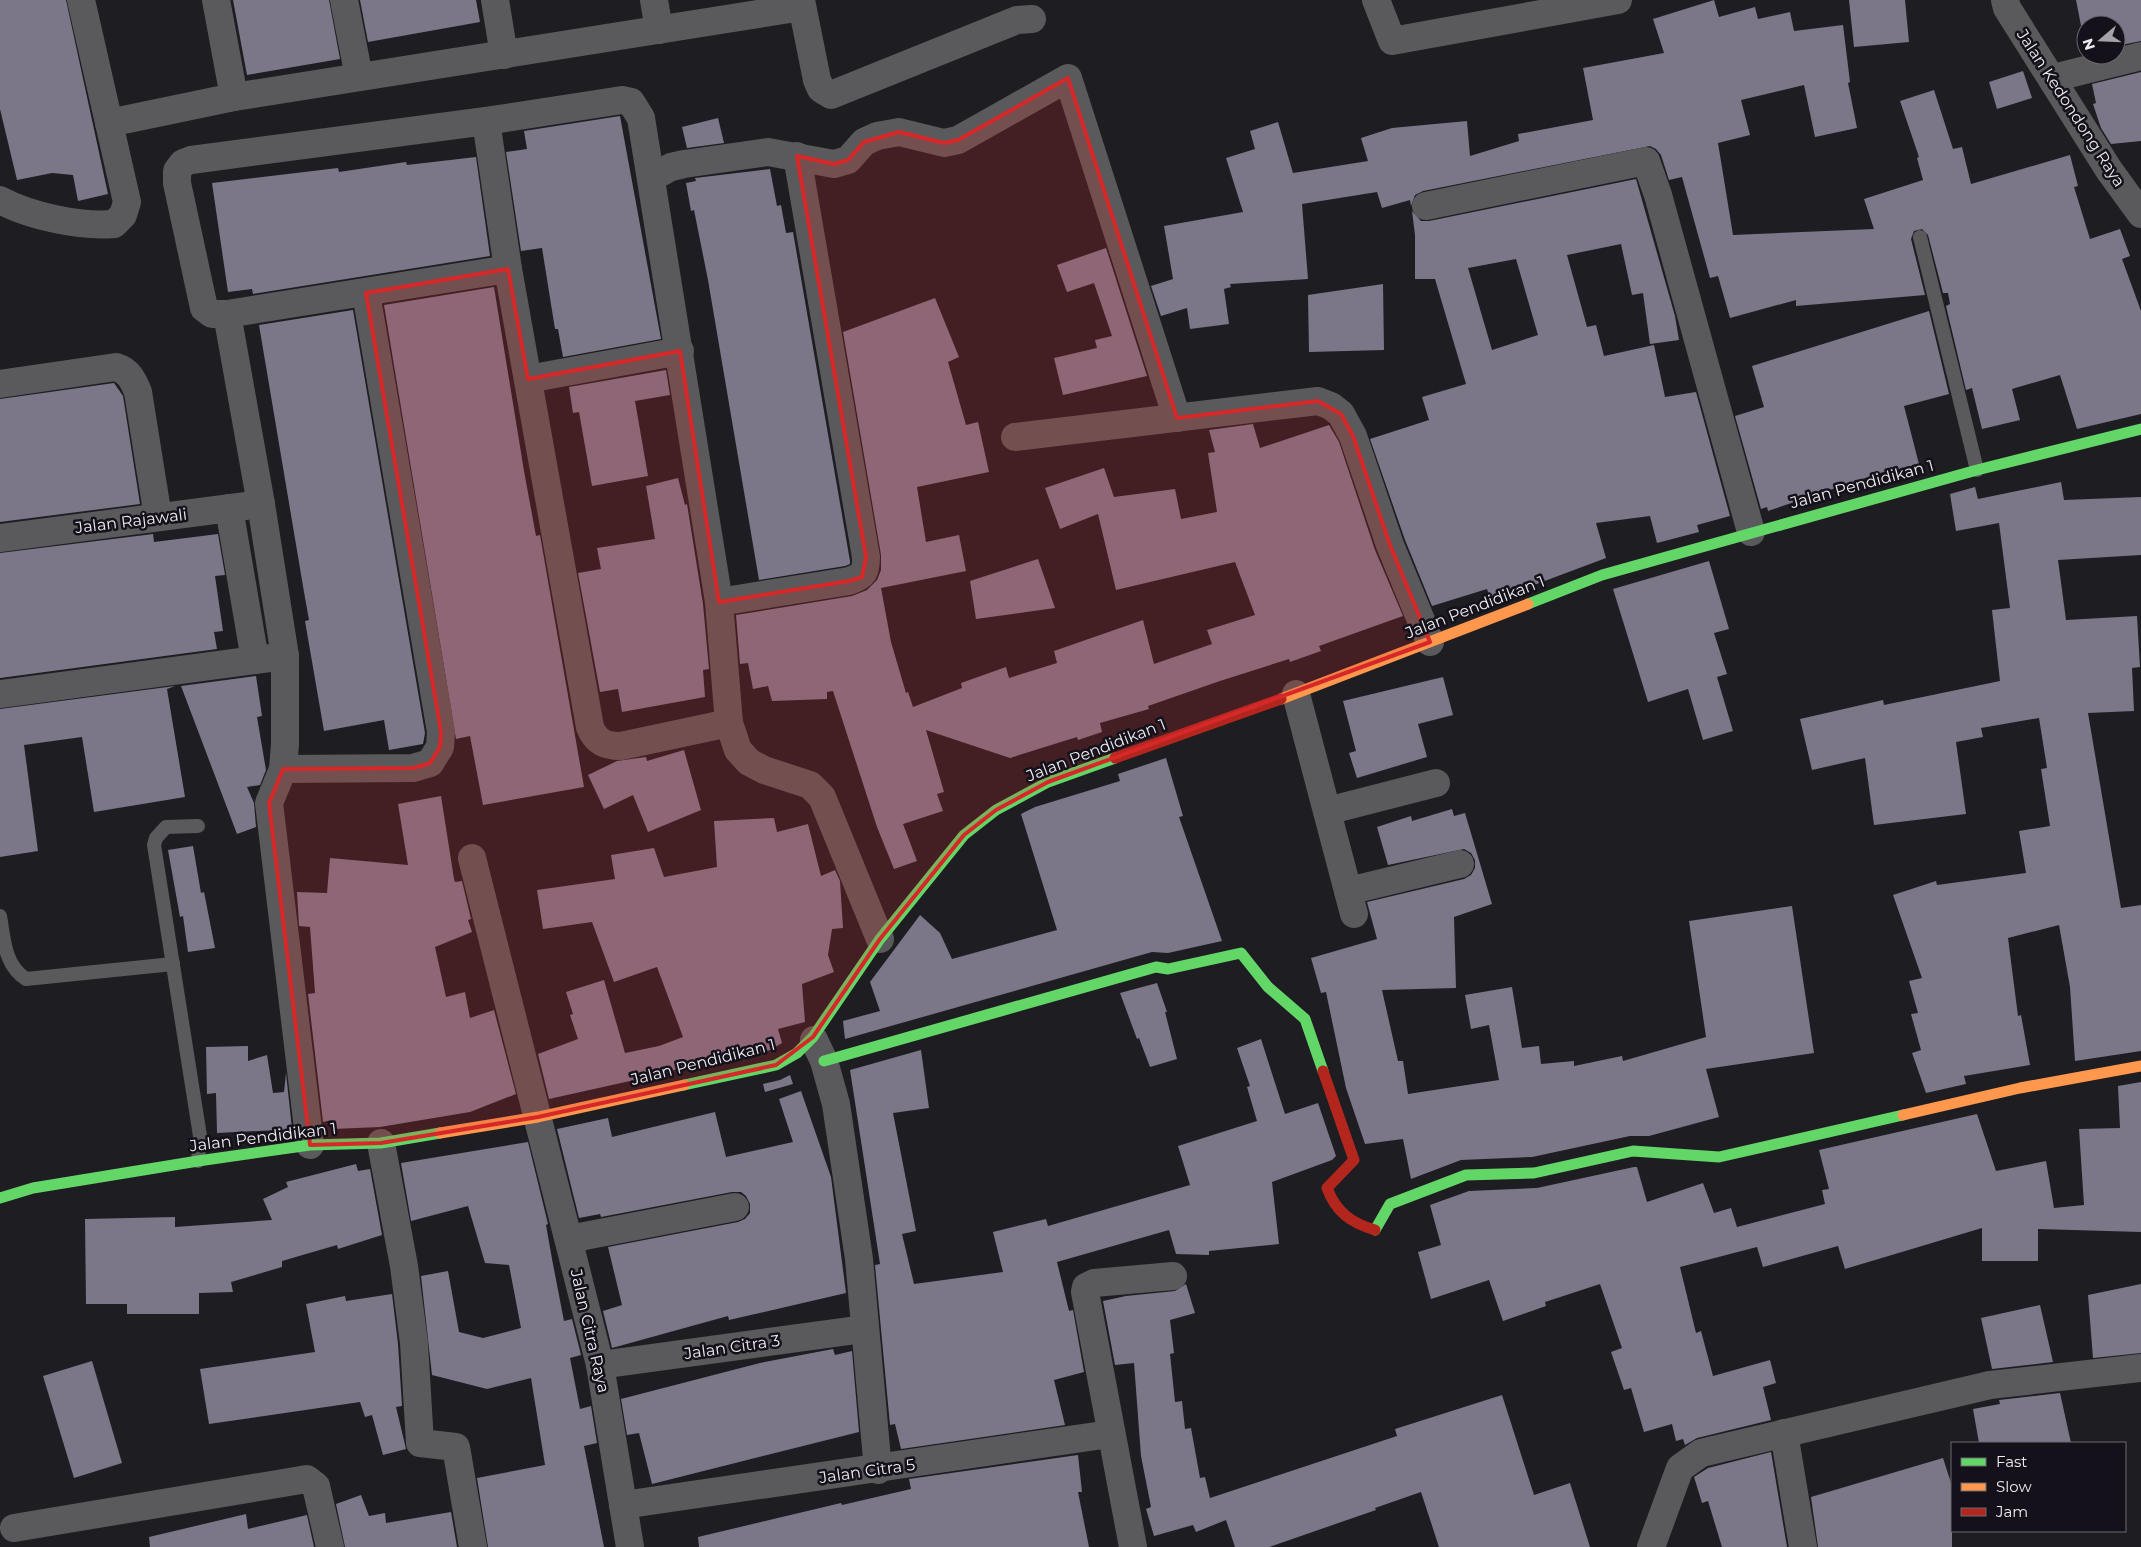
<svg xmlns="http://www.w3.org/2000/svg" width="2141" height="1547" font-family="Montserrat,sans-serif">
  <rect width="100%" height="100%" fill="#1e1d22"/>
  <g fill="#7c7689" fill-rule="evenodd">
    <path d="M 0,0 L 66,0 L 108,194 L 78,201 L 73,175 L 52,173 L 17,180 L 0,109 Z"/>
    <path d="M 233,0 L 329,0 L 340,59 L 247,75 Z"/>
    <path d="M 360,0 L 476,0 L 480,22 L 368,42 Z"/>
    <path d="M 1714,0 L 1719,17 L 1755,7 L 1758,19 L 1790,12 L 1794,31 L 1843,25 L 1850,82 L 1848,83 L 1857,128 L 1815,137 L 1804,85 L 1741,100 L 1750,135 L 1718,143 L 1733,235 L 1874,229 L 1864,199 L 1923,180 L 1917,158 L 1919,157 L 1900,101 L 1934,90 L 1953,149 L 1962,147 L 1971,184 L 2070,155 L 2078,186 L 2074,187 L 2090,239 L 2120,229 L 2130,256 L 2122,259 L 2141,311 L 2141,414 L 2077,429 L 2060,375 L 2012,389 L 2020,420 L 1982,429 L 1972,388 L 1966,390 L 1946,306 L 1950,304 L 1948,293 L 1943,293 L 1928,235 L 1922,229 L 1914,231 L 1911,239 L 1925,295 L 1796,306 L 1796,300 L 1730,318 L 1718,276 L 1710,278 L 1682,177 L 1669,180 L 1661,155 L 1656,149 L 1650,146 L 1423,191 L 1415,195 L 1411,206 L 1410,200 L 1382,208 L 1377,192 L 1302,204 L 1308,279 L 1230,284 L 1231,287 L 1224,289 L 1229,324 L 1190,329 L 1187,308 L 1161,316 L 1151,286 L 1173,279 L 1164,226 L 1243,212 L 1226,158 L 1255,149 L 1250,131 L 1278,122 L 1293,173 L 1368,161 L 1361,138 L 1392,128 L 1467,121 L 1470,156 L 1519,141 L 1518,134 L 1593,120 L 1583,68 L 1664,53 L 1653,19 Z"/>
    <path d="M 1849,0 L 1905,0 L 1909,42 L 1854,47 Z"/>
    <path d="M 2076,0 L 2141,0 L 2141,41 L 2116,46 L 2116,25 L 2086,25 L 2086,51 Z"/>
    <path d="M 2023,71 L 2032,98 L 1997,109 L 1989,82 Z"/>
    <path d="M 2141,72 L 2141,141 L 2111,144 L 2101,128 L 2093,104 L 2096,103 L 2092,84 Z"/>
    <path d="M 620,116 L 661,339 L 563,357 L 558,329 L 555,329 L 542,248 L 521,251 L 506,152 L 527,149 L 524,131 Z"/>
    <path d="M 718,118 L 724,143 L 687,148 L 682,127 Z"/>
    <path d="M 476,157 L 490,256 L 253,294 L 252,289 L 228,292 L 212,183 L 338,168 L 339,172 L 406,162 L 407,165 Z"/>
    <path d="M 770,169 L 777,206 L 781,205 L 786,233 L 793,232 L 850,561 L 850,564 L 845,566 L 759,580 L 708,280 L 694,210 L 691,211 L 686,183 L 696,181 L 695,178 Z"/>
    <path d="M 1636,179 L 1675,316 L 1679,340 L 1650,344 L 1643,293 L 1632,295 L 1621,244 L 1567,255 L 1587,327 L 1596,325 L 1604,356 L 1654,345 L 1665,397 L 1696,392 L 1730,516 L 1697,525 L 1699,532 L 1657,543 L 1650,516 L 1596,523 L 1606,558 L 1491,601 L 1487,589 L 1432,606 L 1405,540 L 1370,439 L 1429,420 L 1422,397 L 1466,384 L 1435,279 L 1415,279 L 1415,235 L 1412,211 L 1421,221 L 1429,221 ZM 1516,259 L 1538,335 L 1492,350 L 1468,268 Z"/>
    <path d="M 1106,248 L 1147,376 L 1063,395 L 1054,358 L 1097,348 L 1095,340 L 1112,336 L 1094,283 L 1067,292 L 1057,265 Z"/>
    <path d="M 1383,284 L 1384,350 L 1309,352 L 1308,295 Z"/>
    <path d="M 494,287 L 524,471 L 536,536 L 540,535 L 584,787 L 483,805 L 470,736 L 456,739 L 384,305 Z"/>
    <path d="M 935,298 L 959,357 L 948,362 L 966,425 L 978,422 L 989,472 L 917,487 L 926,542 L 959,535 L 966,571 L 881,588 L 891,642 L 906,693 L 908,692 L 913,707 L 962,688 L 961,683 L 1006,667 L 1009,678 L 1057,663 L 1054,651 L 1143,620 L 1154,664 L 1212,644 L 1207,630 L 1255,615 L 1235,562 L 1116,590 L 1098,514 L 1060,529 L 1045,488 L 1104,468 L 1114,497 L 1175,489 L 1181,519 L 1217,512 L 1208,453 L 1215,452 L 1209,430 L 1253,424 L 1260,448 L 1329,425 L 1339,442 L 1375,550 L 1403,616 L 1319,646 L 1321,651 L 1290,662 L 1289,659 L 1220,681 L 1148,706 L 1149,709 L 1100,723 L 1102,732 L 1078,740 L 1077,737 L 1010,758 L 926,730 L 944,792 L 937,794 L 943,811 L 903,824 L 917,861 L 894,869 L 877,827 L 833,691 L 827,692 L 827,699 L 772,701 L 768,686 L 753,689 L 748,663 L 740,664 L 736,615 L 852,596 L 867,590 L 877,580 L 881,570 L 881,555 L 843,332 Z"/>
    <path d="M 353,310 L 425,733 L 423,744 L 389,750 L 384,720 L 324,731 L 305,621 L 309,620 L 304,592 L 259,325 Z"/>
    <path d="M 1929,311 L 1949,394 L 1904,406 L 1919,464 L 1895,470 L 1895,468 L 1768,511 L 1767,507 L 1761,509 L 1735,416 L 1764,407 L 1752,366 Z"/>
    <path d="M 666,370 L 670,395 L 635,401 L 648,476 L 592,486 L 579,412 L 573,413 L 569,387 Z"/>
    <path d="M 114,383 L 123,396 L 140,504 L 0,522 L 0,399 Z"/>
    <path d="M 678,478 L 685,505 L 687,504 L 703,604 L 709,669 L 703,670 L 705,697 L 622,712 L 618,689 L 600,692 L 578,573 L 601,569 L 597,548 L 655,539 L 646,486 Z"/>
    <path d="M 2061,482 L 2064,500 L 2141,497 L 2141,555 L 2058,560 L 2066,620 L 2137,616 L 2140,667 L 2132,668 L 2134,711 L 2088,713 L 2121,908 L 2141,905 L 2141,1051 L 2075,1061 L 2070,987 L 2059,925 L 2008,938 L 2018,1016 L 2021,1015 L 2030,1065 L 1964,1076 L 1966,1084 L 1926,1093 L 1912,1053 L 1921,1050 L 1911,1014 L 1918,1013 L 1909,981 L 1922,978 L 1893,895 L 1936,881 L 1937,885 L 2026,873 L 2019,831 L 2050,826 L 2041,769 L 2047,768 L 2039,718 L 1981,728 L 1983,737 L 1956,742 L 1966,814 L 1874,825 L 1865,758 L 1812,770 L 1800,719 L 1883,700 L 1884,705 L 2000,681 L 1992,610 L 2010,608 L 1999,523 L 1956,531 L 1950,494 L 1975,487 L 1978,499 Z"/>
    <path d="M 153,534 L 154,542 L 218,534 L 225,575 L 215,576 L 223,631 L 214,632 L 217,649 L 0,678 L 0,553 Z"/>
    <path d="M 1038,559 L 1055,608 L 976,619 L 970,581 Z"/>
    <path d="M 1709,561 L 1729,629 L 1714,633 L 1727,674 L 1717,677 L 1733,731 L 1703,740 L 1688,689 L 1648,702 L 1613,589 Z"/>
    <path d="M 256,676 L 262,716 L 257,717 L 266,770 L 260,785 L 247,787 L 254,803 L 256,827 L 237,834 L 181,686 Z"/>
    <path d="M 1443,677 L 1453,715 L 1418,724 L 1427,757 L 1357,778 L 1349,753 L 1356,751 L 1343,701 Z"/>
    <path d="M 175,686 L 167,689 L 185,797 L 94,812 L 82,737 L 24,745 L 38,851 L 0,857 L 0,709 Z"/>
    <path d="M 684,750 L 701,810 L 648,832 L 633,795 L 604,809 L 588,775 L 617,761 L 646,757 L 647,761 Z"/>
    <path d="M 1166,758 L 1183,816 L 1179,817 L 1222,941 L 1168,953 L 1152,952 L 845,1039 L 843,1021 L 880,1011 L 870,982 L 920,915 L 940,933 L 952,959 L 1057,930 L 1021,814 L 1035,807 L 1120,781 L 1118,774 Z"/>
    <path d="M 441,796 L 454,879 L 455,882 L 462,881 L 471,919 L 468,920 L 472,932 L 435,947 L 446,997 L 465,992 L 470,1018 L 494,1010 L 516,1094 L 470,1112 L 380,1127 L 333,1129 L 332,1120 L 323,1122 L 308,994 L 315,993 L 310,927 L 299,926 L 297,892 L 327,893 L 330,858 L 408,865 L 398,804 Z"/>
    <path d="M 1452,809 L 1454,816 L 1465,813 L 1492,904 L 1454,917 L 1456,988 L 1382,990 L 1398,1061 L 1403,1061 L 1408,1094 L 1499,1080 L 1489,1025 L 1471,1029 L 1465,995 L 1512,987 L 1522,1048 L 1539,1046 L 1541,1064 L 1574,1061 L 1574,1066 L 1622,1056 L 1623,1061 L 1706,1037 L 1689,921 L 1792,906 L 1814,1053 L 1706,1069 L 1719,1117 L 1649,1136 L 1630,1136 L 1532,1157 L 1461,1160 L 1411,1179 L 1403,1139 L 1365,1144 L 1346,1088 L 1326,992 L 1321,993 L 1311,958 L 1377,939 L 1367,902 L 1464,879 L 1471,875 L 1475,868 L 1475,860 L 1471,853 L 1464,849 L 1388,865 L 1377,827 L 1411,816 L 1412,821 Z"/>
    <path d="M 774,818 L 777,832 L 808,824 L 821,876 L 835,870 L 840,881 L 843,928 L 832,929 L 828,955 L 834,972 L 802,984 L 805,1022 L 778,1029 L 782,1043 L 770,1050 L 755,1054 L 754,1050 L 747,1053 L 746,1051 L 691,1064 L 666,1073 L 549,1099 L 538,1054 L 578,1039 L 570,1015 L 573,1014 L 566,992 L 604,980 L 625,1053 L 659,1046 L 683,1037 L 657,967 L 614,982 L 592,922 L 543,929 L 537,890 L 615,879 L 611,855 L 654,848 L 664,877 L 717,867 L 714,821 Z"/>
    <path d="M 193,846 L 201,893 L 204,892 L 215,948 L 188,952 L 183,916 L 180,917 L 168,850 Z"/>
    <path d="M 1157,983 L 1167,1012 L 1165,1012 L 1177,1059 L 1150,1067 L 1139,1038 L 1137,1039 L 1120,993 Z"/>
    <path d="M 1261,1039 L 1285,1114 L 1318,1103 L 1336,1156 L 1332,1160 L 1272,1182 L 1279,1244 L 1209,1251 L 1209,1255 L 1176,1254 L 1169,1230 L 1057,1262 L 1069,1311 L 1073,1310 L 1084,1372 L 1054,1380 L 1065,1425 L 901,1449 L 895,1424 L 890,1425 L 875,1265 L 880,1264 L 850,1070 L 921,1050 L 929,1108 L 893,1113 L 916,1231 L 902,1234 L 914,1284 L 1003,1272 L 993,1232 L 1046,1219 L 1048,1226 L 1190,1185 L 1178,1146 L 1257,1121 L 1247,1087 L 1250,1086 L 1237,1048 Z"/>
    <path d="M 248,1046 L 248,1061 L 267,1055 L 273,1093 L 284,1092 L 286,1073 L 292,1129 L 279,1133 L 278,1130 L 217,1133 L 216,1093 L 207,1094 L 206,1047 Z"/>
    <path d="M 790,1075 L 793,1084 L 765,1092 L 763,1084 L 780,1080 Z"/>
    <path d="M 2141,1082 L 2141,1232 L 2038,1229 L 2038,1261 L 1982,1261 L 1982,1228 L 1845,1269 L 1838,1246 L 1763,1267 L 1757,1247 L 1680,1267 L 1696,1333 L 1701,1331 L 1713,1376 L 1770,1360 L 1776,1383 L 1763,1387 L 1771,1420 L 1697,1438 L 1685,1445 L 1683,1439 L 1676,1441 L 1672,1424 L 1644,1432 L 1631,1388 L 1624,1390 L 1611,1352 L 1622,1348 L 1600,1284 L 1545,1302 L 1546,1306 L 1503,1321 L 1489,1280 L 1431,1299 L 1418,1252 L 1441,1245 L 1430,1205 L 1469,1191 L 1537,1188 L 1634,1167 L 1637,1167 L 1647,1202 L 1703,1183 L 1714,1213 L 1731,1208 L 1737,1227 L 1825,1204 L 1822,1190 L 1829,1189 L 1819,1150 L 1977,1114 L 1996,1171 L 2046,1161 L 2054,1208 L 2084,1205 L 2079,1129 L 2120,1128 L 2118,1086 Z"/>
    <path d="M 801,1091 L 831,1177 L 846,1293 L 729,1320 L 728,1316 L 612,1348 L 603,1311 L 622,1305 L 608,1247 L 738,1222 L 745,1219 L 750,1213 L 750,1204 L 746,1196 L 741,1192 L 732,1192 L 601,1217 L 600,1214 L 579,1218 L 557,1129 L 608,1118 L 612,1137 L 715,1112 L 726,1157 L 793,1142 L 779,1099 Z"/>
    <path d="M 528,1142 L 548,1224 L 546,1225 L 552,1259 L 564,1321 L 572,1319 L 581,1355 L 570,1358 L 580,1409 L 591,1406 L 597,1443 L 584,1446 L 604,1547 L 488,1547 L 477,1478 L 545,1465 L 531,1378 L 487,1389 L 432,1375 L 421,1276 L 448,1271 L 459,1332 L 483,1338 L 521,1328 L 509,1265 L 485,1263 L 468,1206 L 411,1221 L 401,1163 Z"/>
    <path d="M 356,1164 L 358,1171 L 370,1169 L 382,1235 L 338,1249 L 337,1245 L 282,1261 L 282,1267 L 231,1282 L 233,1292 L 199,1293 L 199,1314 L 127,1314 L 127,1304 L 86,1304 L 85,1219 L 175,1217 L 175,1227 L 272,1220 L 263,1199 L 288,1187 L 286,1182 Z"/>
    <path d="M 1186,1284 L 1195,1313 L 1170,1320 L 1174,1353 L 1170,1354 L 1175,1402 L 1182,1401 L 1185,1429 L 1191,1428 L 1200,1478 L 1205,1477 L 1210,1498 L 1397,1436 L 1395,1429 L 1502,1395 L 1534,1495 L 1570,1483 L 1590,1547 L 1439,1547 L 1421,1492 L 1375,1508 L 1376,1510 L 1269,1547 L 1235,1547 L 1226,1520 L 1196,1532 L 1193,1525 L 1154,1536 L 1146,1509 L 1151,1507 L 1141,1456 L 1134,1363 L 1115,1365 L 1103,1301 L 1126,1296 L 1175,1291 Z"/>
    <path d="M 2141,1284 L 2141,1353 L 2093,1358 L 2088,1295 Z"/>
    <path d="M 392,1294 L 398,1344 L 402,1406 L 396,1407 L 406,1449 L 383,1455 L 372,1415 L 365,1417 L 360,1402 L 209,1424 L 200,1369 L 315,1352 L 306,1304 L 345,1296 L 346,1301 Z"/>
    <path d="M 2040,1305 L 2053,1362 L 1992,1369 L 1981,1318 Z"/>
    <path d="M 833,1349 L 835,1355 L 852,1351 L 859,1432 L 652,1484 L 639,1433 L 627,1435 L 621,1399 L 760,1363 Z"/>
    <path d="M 92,1361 L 122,1463 L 74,1478 L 43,1376 Z"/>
    <path d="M 2060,1393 L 2071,1443 L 1979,1443 L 1973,1409 L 2000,1404 L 1999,1400 Z"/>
    <path d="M 1771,1452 L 1787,1547 L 1722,1547 L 1708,1501 L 1702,1503 L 1694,1477 L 1708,1468 Z"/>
    <path d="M 1078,1455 L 1082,1492 L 1078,1492 L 1089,1547 L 699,1547 L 698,1537 L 841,1503 L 842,1505 L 911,1489 L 909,1479 Z"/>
    <path d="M 1943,1458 L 1952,1486 L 1952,1547 L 1818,1547 L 1811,1497 Z"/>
    <path d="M 361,1495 L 369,1516 L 385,1513 L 386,1523 L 451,1512 L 457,1547 L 345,1547 L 336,1504 Z"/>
    <path d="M 246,1514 L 248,1529 L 307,1515 L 314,1547 L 150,1547 L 149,1537 Z"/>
  </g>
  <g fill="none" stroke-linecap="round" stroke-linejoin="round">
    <g stroke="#5a595b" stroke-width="14">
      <path d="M 1920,237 L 1977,470"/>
      <path d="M 198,826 L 166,827 L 156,838 L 154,845 L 200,1136 L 198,1161"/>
      <path d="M 0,916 C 4,938 4,965 26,979 L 173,964"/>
    </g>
    <g stroke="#5a595b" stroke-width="28">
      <path d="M 216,0 L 234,97"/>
      <path d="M 344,0 L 359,77"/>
      <path d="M 495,0 L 504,55"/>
      <path d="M 654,0 L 659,30"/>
      <path d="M 801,0 L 817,80 L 821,89 L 831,95 L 1017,20 L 1032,19"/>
      <path d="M 1376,0 L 1392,41 L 1618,0"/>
      <path d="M 2005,0 L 2007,8 L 2109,170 L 2141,214"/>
      <path d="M 2053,78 L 2141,56"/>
      <path d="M 486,121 L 508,269 L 590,727 C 596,742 605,746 621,746 L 729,723 L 738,750 L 749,762 L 764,770 L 810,785 L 822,797 L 880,939"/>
      <path d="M 109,123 L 234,97 L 802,7"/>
      <path d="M 651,178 L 671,167 L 684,164 L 768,152 L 834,164 L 848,160 L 864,142 L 877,136 L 899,132 L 944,143 L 958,140 L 1068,78 L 1177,418"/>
      <path d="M 0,200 C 30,216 80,227 114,224 L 123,215 L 127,202 L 81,0"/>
      <path d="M 1426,206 L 1646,161 L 1658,195 L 1751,532"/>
      <path d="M 508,269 L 227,314 L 212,314 L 204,308 L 177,183 L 177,171 L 183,163 L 191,160 L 486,121 L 622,100 L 631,102 L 641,118 L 719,602 L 729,723"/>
      <path d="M 227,314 L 261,504 L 285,656 L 285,744 L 283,769 L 269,803 L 310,1145"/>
      <path d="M 528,379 L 680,351"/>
      <path d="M 0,384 L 116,367 C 129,371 133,380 138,392 L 158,517"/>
      <path d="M 1015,437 L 1318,401 L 1331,406 L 1341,414 L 1353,436 L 1390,545 L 1430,642"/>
      <path d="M 229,508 L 255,660"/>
      <path d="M 0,538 L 261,504"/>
      <path d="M 719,602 L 849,581 C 864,576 866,572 866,557 L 797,156"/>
      <path d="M 0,694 L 285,656"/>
      <path d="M 1296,694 L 1354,914"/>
      <path d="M 283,769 L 413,768 L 430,763 L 440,747 L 441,732 L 366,293"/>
      <path d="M 1327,811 L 1436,783"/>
      <path d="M 472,858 L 600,1365 L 630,1547"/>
      <path d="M 1348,891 L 1460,864"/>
      <path d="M 814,1040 L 824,1061 L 836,1104 L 859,1259 L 878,1470"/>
      <path d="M 381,1143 L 404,1266 L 414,1343 L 420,1443 L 456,1447 L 473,1547"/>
      <path d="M 569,1239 L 735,1207"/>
      <path d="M 600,1365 L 864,1329"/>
      <path d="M 1784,1433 L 1803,1547"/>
      <path d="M 623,1505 L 1110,1434"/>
      <path d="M 14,1528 L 307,1479 L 316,1486 L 330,1547"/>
      <path d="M 1133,1547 L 1085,1292 L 1086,1287 L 1094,1283 L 1173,1276"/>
      <path d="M 1651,1547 L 1680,1468 L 1701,1453 L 1990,1385 L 2141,1368"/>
    </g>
    <g stroke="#63d668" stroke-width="11">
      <path d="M 1528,604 L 1602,575 L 1977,470 L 2141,429"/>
      <path d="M 824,1061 L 1156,967 L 1168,969 L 1241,953 L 1268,987 L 1305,1019 L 1323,1071"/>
      <path d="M 684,1085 L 776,1065 L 797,1053 L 813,1037 L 880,939 L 964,835 L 996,810 L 1048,782 L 1115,758"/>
      <path d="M 0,1198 L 33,1188 L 198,1161 L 310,1145 L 381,1143 L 440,1133"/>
      <path d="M 1375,1230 L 1390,1204 L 1466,1175 L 1534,1173 L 1633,1151 L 1719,1157 L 1903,1115"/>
    </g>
    <g stroke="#ff974d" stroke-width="11">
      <path d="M 1281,699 L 1528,604"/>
      <path d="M 1903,1115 L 2020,1088 L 2141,1066"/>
      <path d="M 440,1133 L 538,1117 L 684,1085"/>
    </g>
    <g stroke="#b3261e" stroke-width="11">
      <path d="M 1115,758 L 1281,699"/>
      <path d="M 1323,1071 L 1354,1160 L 1327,1188 C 1336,1212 1351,1223 1375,1230"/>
    </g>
  </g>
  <path fill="#d62828" fill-opacity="0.2" stroke="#d62828" stroke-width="4" stroke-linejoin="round" d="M 1068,78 L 1177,418 L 1318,401 L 1341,414 L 1353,436 L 1390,545 L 1430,642 L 1048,782 L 996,810 L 964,835 L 880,939 L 813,1037 L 776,1065 L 538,1117 L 381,1143 L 310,1145 L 269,803 L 283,769 L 413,768 L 430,763 L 440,747 L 441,732 L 366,293 L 508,269 L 528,379 L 680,351 L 719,602 L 849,581 L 862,577 L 866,557 L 797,156 L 834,164 L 848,160 L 864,142 L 899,132 L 944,143 L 958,140 Z"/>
  <g text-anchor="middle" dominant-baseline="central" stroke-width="5" stroke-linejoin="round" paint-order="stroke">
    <g font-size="16" fill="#edebf2" stroke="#14111a">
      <text transform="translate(2071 108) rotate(57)">Jalan Kedondong Raya</text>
      <text transform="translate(1862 484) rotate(-15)">Jalan Pendidikan 1</text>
      <text transform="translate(131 521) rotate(-7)">Jalan Rajawali</text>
      <text transform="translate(1475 607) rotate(-21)">Jalan Pendidikan 1</text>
      <text transform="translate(1096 750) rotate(-21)">Jalan Pendidikan 1</text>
      <text transform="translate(703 1062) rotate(-14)">Jalan Pendidikan 1</text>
      <text transform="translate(263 1137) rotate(-7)">Jalan Pendidikan 1</text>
      <text transform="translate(590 1331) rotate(77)">Jalan Citra Raya</text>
      <text transform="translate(732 1347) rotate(-8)">Jalan Citra 3</text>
      <text transform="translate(867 1471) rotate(-8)">Jalan Citra 5</text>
    </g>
  </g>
  <rect x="1951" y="1442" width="175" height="90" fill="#14111a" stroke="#6b6870"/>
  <rect x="1961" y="1458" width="25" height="8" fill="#63d668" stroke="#6b6870"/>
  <text x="1996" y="1467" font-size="15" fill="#edebf2">Fast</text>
  <rect x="1961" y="1483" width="25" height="8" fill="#ff974d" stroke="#6b6870"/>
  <text x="1996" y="1492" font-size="15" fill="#edebf2">Slow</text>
  <rect x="1961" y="1508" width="25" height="8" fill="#b3261e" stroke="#6b6870"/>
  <text x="1996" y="1517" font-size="15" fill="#edebf2">Jam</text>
  <g transform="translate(2101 40) rotate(251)"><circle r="24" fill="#14111a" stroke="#6b6870"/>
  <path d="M0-4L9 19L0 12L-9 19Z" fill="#a5a3a9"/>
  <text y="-8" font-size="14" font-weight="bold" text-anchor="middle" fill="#edebf2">N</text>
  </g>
</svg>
